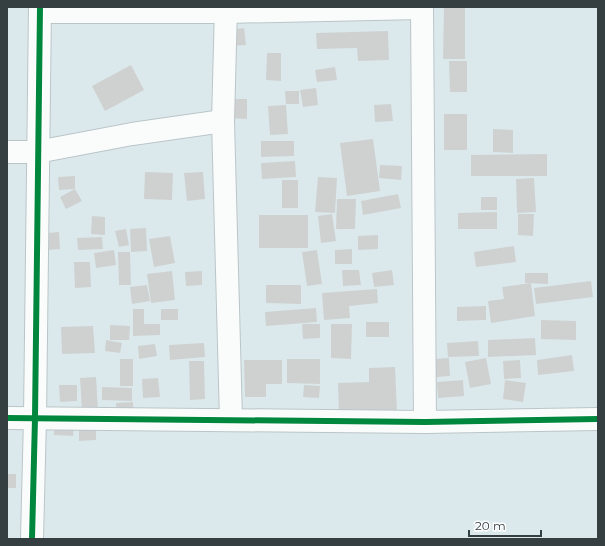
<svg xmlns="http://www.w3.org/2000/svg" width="605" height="546" font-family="Montserrat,sans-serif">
  <rect width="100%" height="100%" fill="#dce9ec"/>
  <g fill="#cfd1d1">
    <path d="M 444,7 L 465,7 L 465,59 L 443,59 Z"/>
    <path d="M 244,28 L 246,45 L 231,46 L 230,30 Z"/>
    <path d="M 388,31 L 389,60 L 358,61 L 357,48 L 317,49 L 316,33 Z"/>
    <path d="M 267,53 L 281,53 L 281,81 L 266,80 Z"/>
    <path d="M 449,61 L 467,61 L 467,92 L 450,92 Z"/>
    <path d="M 131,65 L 144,90 L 105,111 L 92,86 Z"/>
    <path d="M 335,67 L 337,80 L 317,82 L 315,70 Z"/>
    <path d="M 316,88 L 318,105 L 303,107 L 300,90 Z"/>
    <path d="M 285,91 L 299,91 L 299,104 L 286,104 Z"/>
    <path d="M 227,99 L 247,99 L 247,119 L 226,118 Z"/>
    <path d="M 391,104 L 393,121 L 375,122 L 374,105 Z"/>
    <path d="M 286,105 L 288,134 L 270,135 L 268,106 Z"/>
    <rect x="444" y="114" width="23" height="36"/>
    <path d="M 493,129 L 513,130 L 513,153 L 493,152 Z"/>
    <path d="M 373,139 L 380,191 L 347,196 L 340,143 Z"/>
    <path d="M 261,141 L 294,141 L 294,156 L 261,157 Z"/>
    <path d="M 547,154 L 547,176 L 471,176 L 471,155 Z"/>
    <path d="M 295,161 L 296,177 L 262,179 L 261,163 Z"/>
    <path d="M 380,165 L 402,166 L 401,180 L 379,178 Z"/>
    <path d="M 145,172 L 173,173 L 172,200 L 144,199 Z"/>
    <path d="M 203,172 L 205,199 L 187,201 L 184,173 Z"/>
    <path d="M 75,176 L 75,189 L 82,201 L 66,209 L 60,197 L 75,189 L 59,190 L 58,177 Z"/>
    <path d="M 318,177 L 337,178 L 335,213 L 315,212 Z"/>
    <path d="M 534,178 L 536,212 L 517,213 L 516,179 Z"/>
    <rect x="282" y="180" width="16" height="28"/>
    <path d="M 398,194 L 401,208 L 363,215 L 361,201 Z"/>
    <rect x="481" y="197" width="16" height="13"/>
    <path d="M 337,199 L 356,199 L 355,229 L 336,229 Z"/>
    <path d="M 497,212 L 497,229 L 458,229 L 458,213 Z"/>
    <path d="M 332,214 L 336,241 L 321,243 L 318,216 Z"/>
    <path d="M 518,214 L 534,214 L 533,236 L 518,235 Z"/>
    <rect x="259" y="215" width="49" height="33"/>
    <path d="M 92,216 L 105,217 L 105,235 L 91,234 Z"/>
    <path d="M 146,228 L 147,251 L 131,252 L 130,229 Z"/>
    <path d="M 126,229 L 129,245 L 119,247 L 115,231 Z"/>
    <path d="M 59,232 L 60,249 L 48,250 L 47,233 Z"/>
    <path d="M 378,235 L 378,249 L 358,250 L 358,236 Z"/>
    <path d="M 170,236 L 175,263 L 154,267 L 149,239 Z"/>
    <path d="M 102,237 L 103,249 L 78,250 L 77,238 Z"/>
    <path d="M 514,246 L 516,262 L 476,267 L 474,252 Z"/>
    <path d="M 352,249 L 352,264 L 335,264 L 335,250 Z"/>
    <path d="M 114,250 L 116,265 L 96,268 L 94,253 Z"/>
    <path d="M 317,250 L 322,284 L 307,286 L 302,252 Z"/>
    <path d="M 118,252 L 130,252 L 131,285 L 119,285 Z"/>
    <path d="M 74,262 L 90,262 L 91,287 L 75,288 Z"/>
    <path d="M 342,270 L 359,270 L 361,285 L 343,286 Z"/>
    <path d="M 392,270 L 394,285 L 374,287 L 372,273 Z"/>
    <path d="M 172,271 L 175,300 L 151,303 L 147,274 Z"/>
    <path d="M 202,271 L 202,285 L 186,286 L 185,272 Z"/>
    <path d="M 525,273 L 548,273 L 548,284 L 525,283 Z"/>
    <path d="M 591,281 L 593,297 L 536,304 L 534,288 Z"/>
    <path d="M 531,283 L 535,316 L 491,323 L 488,301 L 504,299 L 502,287 Z"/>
    <path d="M 147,285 L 150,301 L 132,304 L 130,287 Z"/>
    <path d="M 266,285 L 301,285 L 301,304 L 266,303 Z"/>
    <path d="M 377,289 L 378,303 L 349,306 L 350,318 L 324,320 L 322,293 Z"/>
    <path d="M 486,306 L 486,320 L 457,321 L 457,307 Z"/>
    <path d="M 316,308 L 317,322 L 266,326 L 265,312 Z"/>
    <path d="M 133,309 L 144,309 L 144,324 L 160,324 L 160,335 L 133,336 Z"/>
    <rect x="161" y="309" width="17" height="11"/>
    <path d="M 541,320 L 576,321 L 576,340 L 541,339 Z"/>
    <rect x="366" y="322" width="23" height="15"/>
    <path d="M 302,324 L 320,324 L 320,338 L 303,339 Z"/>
    <path d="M 331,324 L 352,324 L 351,359 L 331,358 Z"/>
    <path d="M 110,325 L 130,326 L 129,340 L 110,340 Z"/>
    <path d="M 93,326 L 95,353 L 62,354 L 61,327 Z"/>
    <path d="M 535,338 L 536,355 L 488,357 L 488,340 Z"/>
    <path d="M 106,340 L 122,343 L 120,353 L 105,351 Z"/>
    <path d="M 478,341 L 479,356 L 448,357 L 447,343 Z"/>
    <path d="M 204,343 L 205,357 L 170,360 L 169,345 Z"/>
    <path d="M 155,344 L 157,356 L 139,359 L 138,346 Z"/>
    <path d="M 572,355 L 574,371 L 538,375 L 537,360 Z"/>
    <path d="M 449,358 L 450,376 L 436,377 L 435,359 Z"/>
    <path d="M 486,358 L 491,384 L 470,388 L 465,362 Z"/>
    <rect x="120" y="359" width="13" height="27"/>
    <path d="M 287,359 L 320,359 L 320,384 L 287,383 Z"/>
    <path d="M 244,360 L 282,360 L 282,384 L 266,384 L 266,397 L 245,397 Z"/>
    <path d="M 520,360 L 521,378 L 504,379 L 503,361 Z"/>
    <path d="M 189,361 L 204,361 L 205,399 L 190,400 Z"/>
    <path d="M 395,367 L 397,412 L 339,413 L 338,383 L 369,382 L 369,368 Z"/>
    <path d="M 96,377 L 98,410 L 82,411 L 80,378 Z"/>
    <path d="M 158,378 L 160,397 L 143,398 L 142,379 Z"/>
    <path d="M 463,380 L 464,396 L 438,398 L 437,382 Z"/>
    <path d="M 505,380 L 526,383 L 523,402 L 503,399 Z"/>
    <path d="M 59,385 L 77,385 L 77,401 L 60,402 Z"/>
    <path d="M 304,385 L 320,386 L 319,398 L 303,397 Z"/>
    <path d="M 102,387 L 132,388 L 132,401 L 102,400 Z"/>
    <path d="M 133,402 L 134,427 L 117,416 L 116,403 Z"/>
    <path d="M 54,422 L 74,423 L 73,436 L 54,435 Z"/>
    <path d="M 79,426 L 96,426 L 96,440 L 79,441 Z"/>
    <rect x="7" y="474" width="9" height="14"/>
  </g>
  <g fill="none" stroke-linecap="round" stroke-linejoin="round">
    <defs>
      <g id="minor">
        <path d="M 226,7 L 223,121 L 231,420"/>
        <path d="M 422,7 L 425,422"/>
        <path d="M 40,12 L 225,12 L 422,8"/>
        <path d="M 7,152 L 37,152 L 132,134 L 223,121"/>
        <path d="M 7,418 L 425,422 L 598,419"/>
        <path d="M 32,539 L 35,418 L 40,7"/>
      </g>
    </defs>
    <use href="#minor" stroke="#bbc5c8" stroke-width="24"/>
    <use href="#minor" stroke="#fafcfc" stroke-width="22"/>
    <defs>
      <g id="cycleway">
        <path d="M 7,418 L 425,422 L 598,419"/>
        <path d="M 32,539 L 35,418 L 40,7"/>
      </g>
    </defs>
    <use href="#cycleway" stroke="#fff" stroke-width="8"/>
    <use href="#cycleway" stroke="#00873e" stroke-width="6"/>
  </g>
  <rect width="605" height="546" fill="none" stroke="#353e41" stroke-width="16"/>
  <path d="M469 530v6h72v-6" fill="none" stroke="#353e41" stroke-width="2"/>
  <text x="475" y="530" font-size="12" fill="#353e41" stroke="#ffffff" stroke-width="3" paint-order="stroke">20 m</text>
</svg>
